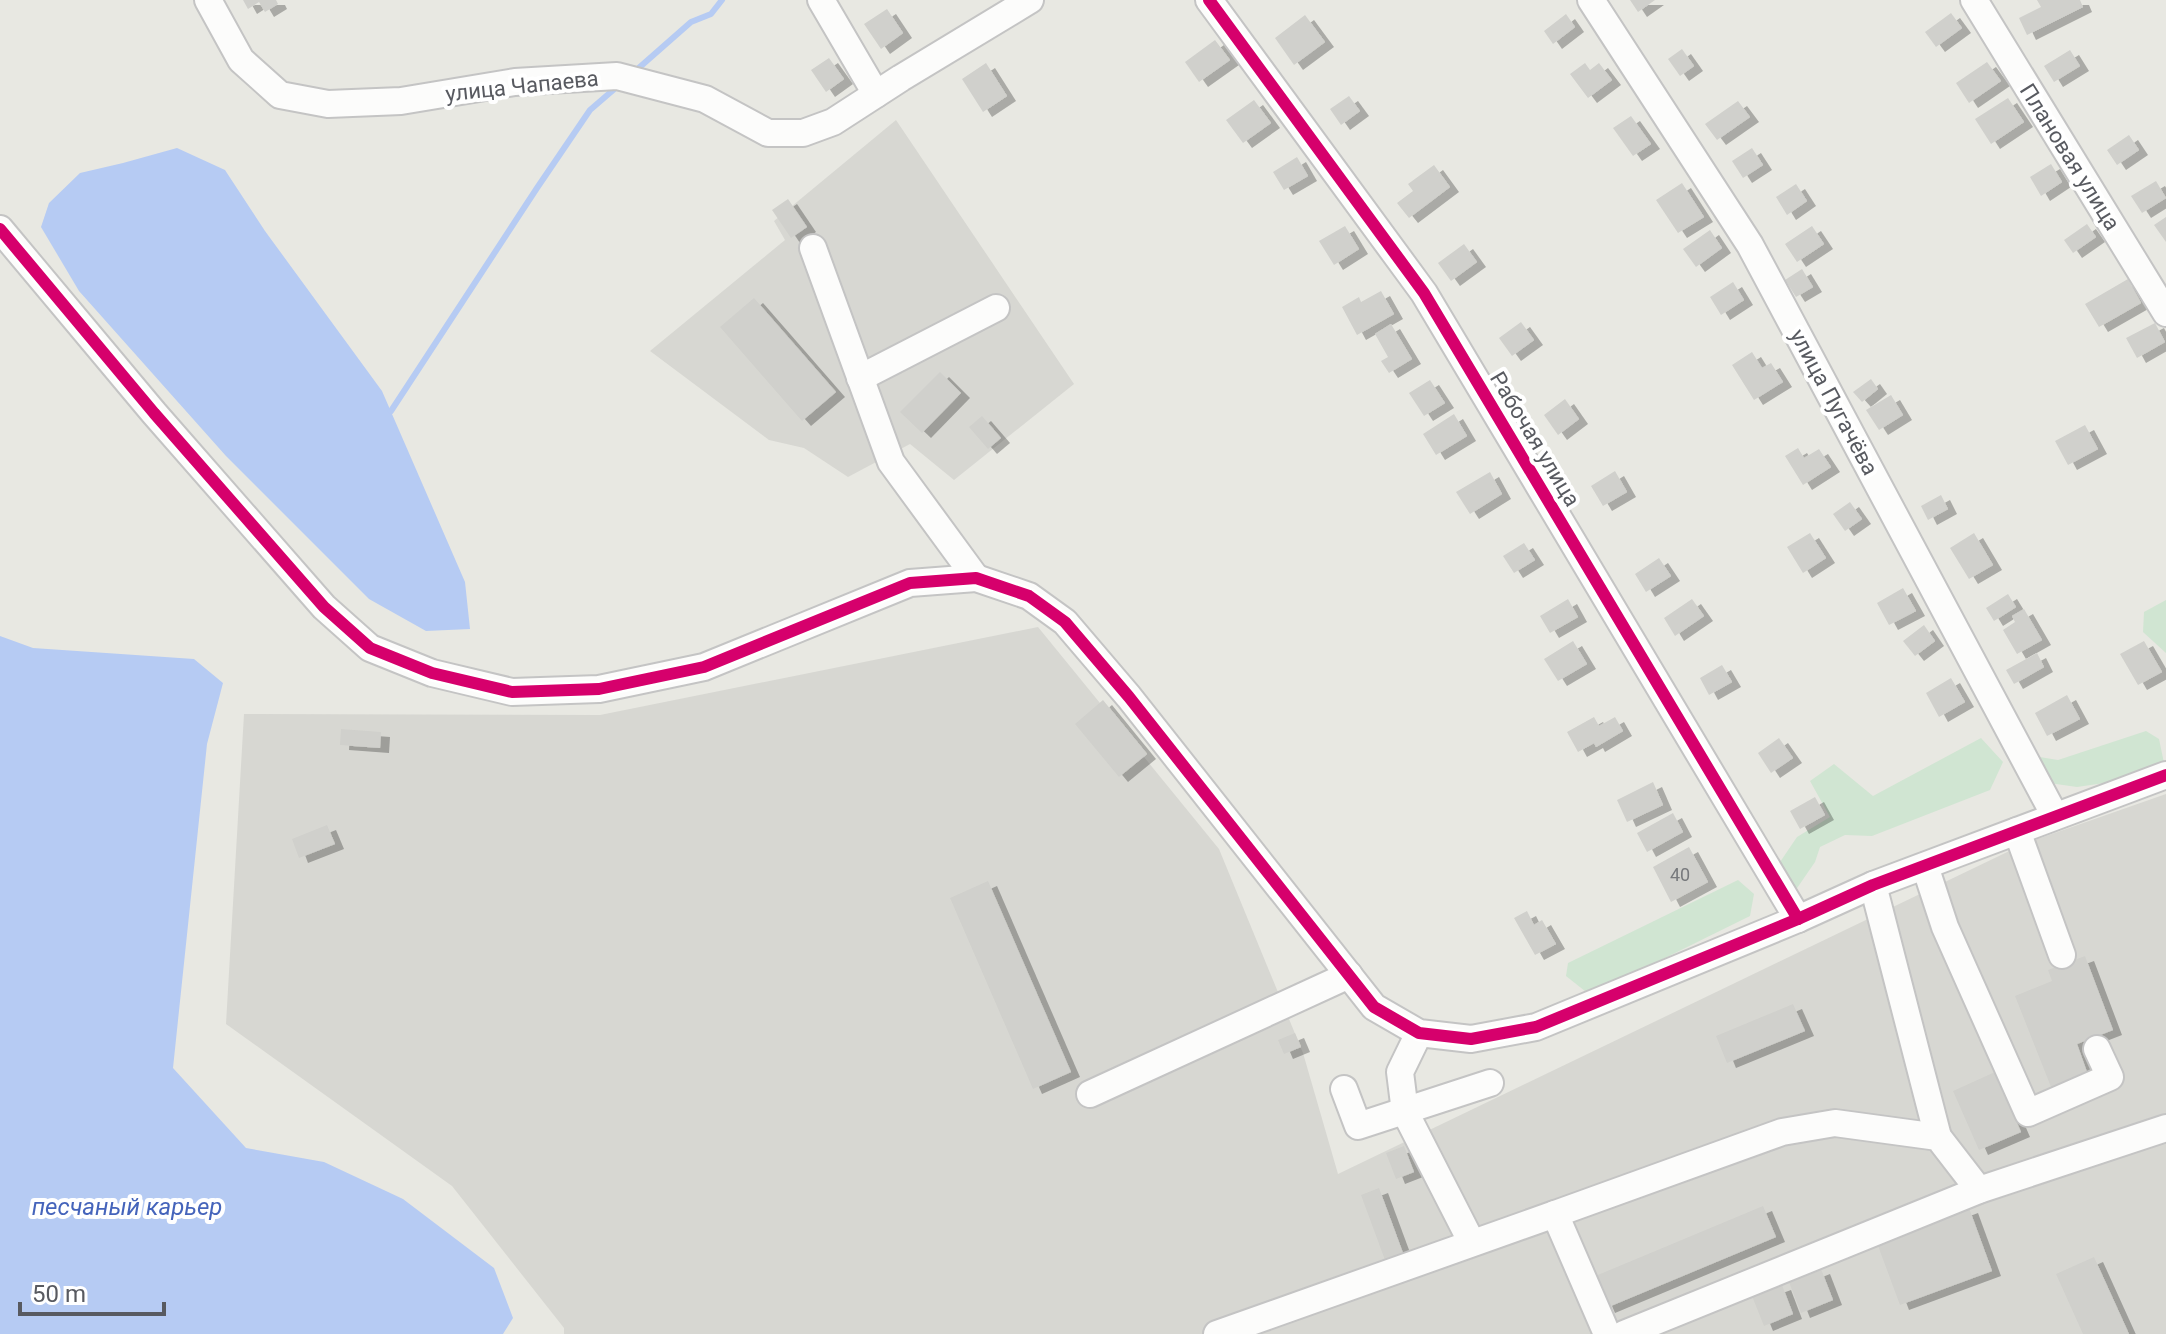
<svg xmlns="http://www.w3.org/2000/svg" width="2166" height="1334" font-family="Roboto,sans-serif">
  <defs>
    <filter id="shadow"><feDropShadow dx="9" dy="5" stdDeviation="0" flood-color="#0004"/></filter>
  </defs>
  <rect width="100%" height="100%" fill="#e8e8e2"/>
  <g fill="#d7d7d2">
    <path d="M 896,120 L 1074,384 L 954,480 L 910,444 L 848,477 L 804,448 L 769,440 L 650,351 L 785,240 L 774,221 Z"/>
    <path d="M 1038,627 L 1219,849 L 1303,1053 L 1338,1174 L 2026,843 L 2166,794 L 2166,1334 L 564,1334 L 564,1328 L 452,1186 L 226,1024 L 244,714 L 600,715 Z"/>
  </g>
  <g fill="#d0e5d2">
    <path d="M 2166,600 L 2166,653 L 2143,632 L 2144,612 Z"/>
    <path d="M 2146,731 L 2159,739 L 2164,763 L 2125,780 L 2077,787 L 2042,782 L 2028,755 L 2058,760 Z"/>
    <path d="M 1981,738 L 2003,762 L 1990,790 L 1872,836 L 1845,835 L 1820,847 L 1815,862 L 1793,894 L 1774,871 L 1797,837 L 1830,817 L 1810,781 L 1834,764 L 1873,796 Z"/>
    <path d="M 1738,880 L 1754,894 L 1750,916 L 1590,995 L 1566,976 L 1568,963 Z"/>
  </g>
  <g fill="#b6cbf3">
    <path d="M 177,148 L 225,170 L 265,231 L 382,391 L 465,582 L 470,629 L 426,631 L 369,599 L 226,456 L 79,291 L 41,227 L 49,203 L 80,173 L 123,163 Z"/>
    <path d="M 0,636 L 33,648 L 194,659 L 223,683 L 207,744 L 173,1068 L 246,1148 L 324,1162 L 403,1199 L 494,1268 L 513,1318 L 503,1334 L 0,1334 Z"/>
  </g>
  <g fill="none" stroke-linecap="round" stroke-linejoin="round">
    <g stroke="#b6cbf3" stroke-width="6">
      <path d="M 633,73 L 691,22 L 711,14 L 722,0"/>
      <path d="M 391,411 L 537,188 L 590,110 L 619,85"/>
    </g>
  </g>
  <g fill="#d0d0cc" filter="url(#shadow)">
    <path d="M 243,0 L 276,0 L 278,4 L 265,12 L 259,2 L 248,9 Z"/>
    <path d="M 1630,0 L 1655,0 L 1638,12 Z"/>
    <path d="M 2037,0 L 2080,0 L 2083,7 L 2027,35 L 2019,18 L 2041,7 Z"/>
    <path d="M 887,9 L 903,33 L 881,49 L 864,24 Z"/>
    <path d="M 1951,13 L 1962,28 L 1936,47 L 1925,32 Z"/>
    <path d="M 1566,14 L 1575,27 L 1553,44 L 1544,31 Z"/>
    <path d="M 1305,15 L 1325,42 L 1294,65 L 1275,38 Z"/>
    <path d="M 1215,40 L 1230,60 L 1199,82 L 1185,62 Z"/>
    <path d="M 1682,49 L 1694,66 L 1680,76 L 1668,59 Z"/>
    <path d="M 2070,50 L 2080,66 L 2054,82 L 2044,66 Z"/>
    <path d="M 829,58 L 844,79 L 826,92 L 811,70 Z"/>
    <path d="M 1987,62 L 2001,81 L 1969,103 L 1956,83 Z"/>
    <path d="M 986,63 L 1007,96 L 983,112 L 962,79 Z"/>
    <path d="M 1585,63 L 1590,70 L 1599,63 L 1612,80 L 1588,98 L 1570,74 Z"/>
    <path d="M 1349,96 L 1360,111 L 1341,125 L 1330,109 Z"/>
    <path d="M 2008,98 L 2024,122 L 1991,144 L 1975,119 Z"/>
    <path d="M 1254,100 L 1271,123 L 1243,143 L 1226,120 Z"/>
    <path d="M 1738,101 L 1750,117 L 1717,140 L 1705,124 Z"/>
    <path d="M 1631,116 L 1651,144 L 1633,156 L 1613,128 Z"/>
    <path d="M 2129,135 L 2139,150 L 2117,165 L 2107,150 Z"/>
    <path d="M 1752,148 L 1763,165 L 1743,178 L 1732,161 Z"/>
    <path d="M 1297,157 L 1308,176 L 1284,190 L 1273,172 Z"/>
    <path d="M 2051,164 L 2062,182 L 2041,196 L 2030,177 Z"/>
    <path d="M 1434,165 L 1450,187 L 1409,218 L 1397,203 L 1413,191 L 1408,184 Z"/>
    <path d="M 2156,181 L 2166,198 L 2142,213 L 2131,196 Z"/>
    <path d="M 1682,183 L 1704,217 L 1678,233 L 1656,200 Z"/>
    <path d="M 1796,184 L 1807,201 L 1787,215 L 1776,197 Z"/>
    <path d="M 788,199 L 807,227 L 791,238 L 772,210 Z"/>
    <path d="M 2166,217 L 2166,242 L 2154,225 Z"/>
    <path d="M 2087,224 L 2096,237 L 2073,253 L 2064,240 Z"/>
    <path d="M 1345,226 L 1359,249 L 1334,265 L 1319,241 Z"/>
    <path d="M 1812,226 L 1824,244 L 1797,262 L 1785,244 Z"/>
    <path d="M 1710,230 L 1722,248 L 1696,267 L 1683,249 Z"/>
    <path d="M 1464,244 L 1477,262 L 1451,281 L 1438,263 Z"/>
    <path d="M 1802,269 L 1813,287 L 1796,297 L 1785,280 Z"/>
    <path d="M 2128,279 L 2141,303 L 2099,327 L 2085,304 Z"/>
    <path d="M 1733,282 L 1744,300 L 1721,315 L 1710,297 Z"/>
    <path d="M 1381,291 L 1394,314 L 1357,335 L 1342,307 L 1359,297 L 1361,302 Z"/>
    <path d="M 754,298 L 836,392 L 802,421 L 720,327 Z"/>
    <path d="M 1521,322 L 1534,340 L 1512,356 L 1499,338 Z"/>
    <path d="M 2155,323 L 2165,342 L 2137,358 L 2126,338 Z"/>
    <path d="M 1391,324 L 1412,359 L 1389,373 L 1381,361 L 1388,357 L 1375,334 Z"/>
    <path d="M 1752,352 L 1762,368 L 1771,363 L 1783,382 L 1754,400 L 1732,365 Z"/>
    <path d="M 940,372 L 961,393 L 922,433 L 900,412 Z"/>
    <path d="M 1871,379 L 1878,389 L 1862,402 L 1853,392 Z"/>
    <path d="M 1430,380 L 1445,403 L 1424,416 L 1409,393 Z"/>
    <path d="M 1891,395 L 1903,415 L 1879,430 L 1866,410 Z"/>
    <path d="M 1565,399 L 1579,419 L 1558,435 L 1544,415 Z"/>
    <path d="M 1454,414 L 1467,436 L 1436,455 L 1423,434 Z"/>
    <path d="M 982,416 L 1001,438 L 988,449 L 969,427 Z"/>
    <path d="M 2085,425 L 2098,449 L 2068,465 L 2055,441 Z"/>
    <path d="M 1798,448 L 1804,458 L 1819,449 L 1831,467 L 1803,485 L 1785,456 Z"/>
    <path d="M 1615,471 L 1627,492 L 1603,506 L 1591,486 Z"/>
    <path d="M 1490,472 L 1502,494 L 1470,514 L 1456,492 Z"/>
    <path d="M 1941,495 L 1948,509 L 1928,520 L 1921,506 Z"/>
    <path d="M 1850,502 L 1862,519 L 1845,531 L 1833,514 Z"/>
    <path d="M 1810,533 L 1826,558 L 1803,573 L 1787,547 Z"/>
    <path d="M 1974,533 L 1993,565 L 1969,579 L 1950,548 Z"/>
    <path d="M 1524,543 L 1535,560 L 1514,573 L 1503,556 Z"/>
    <path d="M 1659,558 L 1671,576 L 1646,592 L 1635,574 Z"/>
    <path d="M 1903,588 L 1916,611 L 1889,625 L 1877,603 Z"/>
    <path d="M 2008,594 L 2016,607 L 1994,621 L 1986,608 Z"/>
    <path d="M 1568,599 L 1578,617 L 1550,633 L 1540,616 Z"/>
    <path d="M 1692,599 L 1704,616 L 1675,636 L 1664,618 Z"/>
    <path d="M 2024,609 L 2042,640 L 2017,654 L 2003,630 L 2015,622 L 2012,616 Z"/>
    <path d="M 1924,625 L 1935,641 L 1915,656 L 1903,641 Z"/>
    <path d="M 1573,641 L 1587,664 L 1558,681 L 1544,659 Z"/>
    <path d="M 2144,641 L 2162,672 L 2138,685 L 2120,654 Z"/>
    <path d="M 2037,653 L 2044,667 L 2014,684 L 2006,670 Z"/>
    <path d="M 1722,665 L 1732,682 L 1709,695 L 1700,678 Z"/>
    <path d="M 1951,678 L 1965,702 L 1939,717 L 1926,693 Z"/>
    <path d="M 2067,695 L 2080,719 L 2047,736 L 2035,713 Z"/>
    <path d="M 1103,700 L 1147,754 L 1119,777 L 1075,724 Z"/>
    <path d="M 1594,717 L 1599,726 L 1615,717 L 1623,731 L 1596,747 L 1594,743 L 1578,752 L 1567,732 Z"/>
    <path d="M 341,729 L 381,732 L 380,748 L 340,745 Z"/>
    <path d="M 1779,738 L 1793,758 L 1771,773 L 1758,753 Z"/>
    <path d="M 1653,782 L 1663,805 L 1627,822 L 1617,800 Z"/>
    <path d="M 1815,797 L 1825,815 L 1800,829 L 1790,811 Z"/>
    <path d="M 1673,813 L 1683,832 L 1647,852 L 1637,833 Z"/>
    <path d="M 327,825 L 335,844 L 299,858 L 292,839 Z"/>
    <path d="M 1689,847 L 1708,882 L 1671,902 L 1653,867 Z"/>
    <path d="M 988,881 L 1071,1072 L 1033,1089 L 950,898 Z"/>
    <path d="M 1527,911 L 1534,925 L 1542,920 L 1556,944 L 1535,955 L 1514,918 Z"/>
    <path d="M 2085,956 L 2113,1030 L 2077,1044 L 2087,1072 L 2051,1087 L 2015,996 L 2052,981 L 2048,970 Z"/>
    <path d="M 1793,1004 L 1805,1031 L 1727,1063 L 1716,1036 Z"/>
    <path d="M 1295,1033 L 1301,1047 L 1284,1054 L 1278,1040 Z"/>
    <path d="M 1995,1072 L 2021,1132 L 1979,1150 L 1953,1091 Z"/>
    <path d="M 1404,1146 L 1414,1172 L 1396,1179 L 1386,1153 Z"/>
    <path d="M 1379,1188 L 1403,1253 L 1385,1260 L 1361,1195 Z"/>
    <path d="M 1763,1206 L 1776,1237 L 1606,1308 L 1593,1277 Z"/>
    <path d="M 1969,1208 L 1992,1271 L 1900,1305 L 1877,1243 Z"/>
    <path d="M 2094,1257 L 2129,1334 L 2083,1334 L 2056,1274 Z"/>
    <path d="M 1821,1269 L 1833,1300 L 1801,1313 L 1789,1282 Z"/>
    <path d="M 1782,1285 L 1793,1314 L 1764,1326 L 1752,1296 Z"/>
  </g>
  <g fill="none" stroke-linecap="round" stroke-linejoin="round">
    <defs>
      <g id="minor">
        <path d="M 208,0 L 241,60 L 280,95 L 328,104 L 401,101 L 515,82 L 617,76 L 705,99 L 768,133 L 803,133 L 833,122 L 901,78 L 1030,0"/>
        <path d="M 821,0 L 876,94"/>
        <path d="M 1209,0 L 1424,293 L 1798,919"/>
        <path d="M 1591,0 L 1750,245 L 2055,816"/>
        <path d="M 1974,0 L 2166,313"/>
        <path d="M 0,229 L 154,413 L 324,607 L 370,648 L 432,673 L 512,692 L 599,689 L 704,667 L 910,583 L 976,578 L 1029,596 L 1065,622 L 1129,697 L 1374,1007 L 1419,1033 L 1471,1039 L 1536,1027 L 1798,919 L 1873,885 L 2166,775"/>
        <path d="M 813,248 L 891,462 L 976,578"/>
        <path d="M 860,378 L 996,308"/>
        <path d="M 2017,831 L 2062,955"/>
        <path d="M 1925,866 L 1945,927 L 2028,1113 L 2110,1077 L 2097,1049"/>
        <path d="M 1873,885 L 1938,1137"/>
        <path d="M 1419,1033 L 1400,1072 L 1405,1112 L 1472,1243"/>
        <path d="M 1344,1089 L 1358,1126 L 1490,1083"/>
        <path d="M 1090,1094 L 1349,975"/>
        <path d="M 1555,1214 L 1782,1132 L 1835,1123 L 1938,1137 L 1979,1190"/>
        <path d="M 1217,1334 L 1555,1214 L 1607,1334"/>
        <path d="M 1624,1334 L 1979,1190 L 2166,1128"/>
      </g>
    </defs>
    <use href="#minor" stroke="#c4c4c4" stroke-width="30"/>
    <use href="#minor" stroke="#fcfcfb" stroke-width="26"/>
    <defs>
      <g id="cycleway">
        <path d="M 1209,0 L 1424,293 L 1798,919"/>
        <path d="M 0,229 L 154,413 L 324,607 L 370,648 L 432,673 L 512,692 L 599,689 L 704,667 L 910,583 L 976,578 L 1029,596 L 1065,622 L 1129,697 L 1374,1007 L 1419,1033 L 1471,1039 L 1536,1027 L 1798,919 L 1873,885 L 2166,775"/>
      </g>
    </defs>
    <use href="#cycleway" stroke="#fff" stroke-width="17"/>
    <use href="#cycleway" stroke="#d6006c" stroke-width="12"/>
  </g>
  <g text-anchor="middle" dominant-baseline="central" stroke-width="8" stroke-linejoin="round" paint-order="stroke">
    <g font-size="18" fill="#77797c">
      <text x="1680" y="874">40</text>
    </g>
    <g font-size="22" fill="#585a60" stroke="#fff">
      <text transform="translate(522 86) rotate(-6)">улица Чапаева</text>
      <text transform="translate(2070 157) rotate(58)">Плановая улица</text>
      <text transform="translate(1834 402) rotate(62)">улица Пугачёва</text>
      <text transform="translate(1535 439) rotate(59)">Рабочая улица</text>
    </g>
    <g font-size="24" font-style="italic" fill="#4564bb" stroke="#fff">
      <text x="127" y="1207">песчаный карьер</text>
    </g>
  </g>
  <path d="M20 1302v12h144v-12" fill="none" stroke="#585a60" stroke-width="4"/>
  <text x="32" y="1302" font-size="24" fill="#585a60" stroke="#ffffff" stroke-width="6" paint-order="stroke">50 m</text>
</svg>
